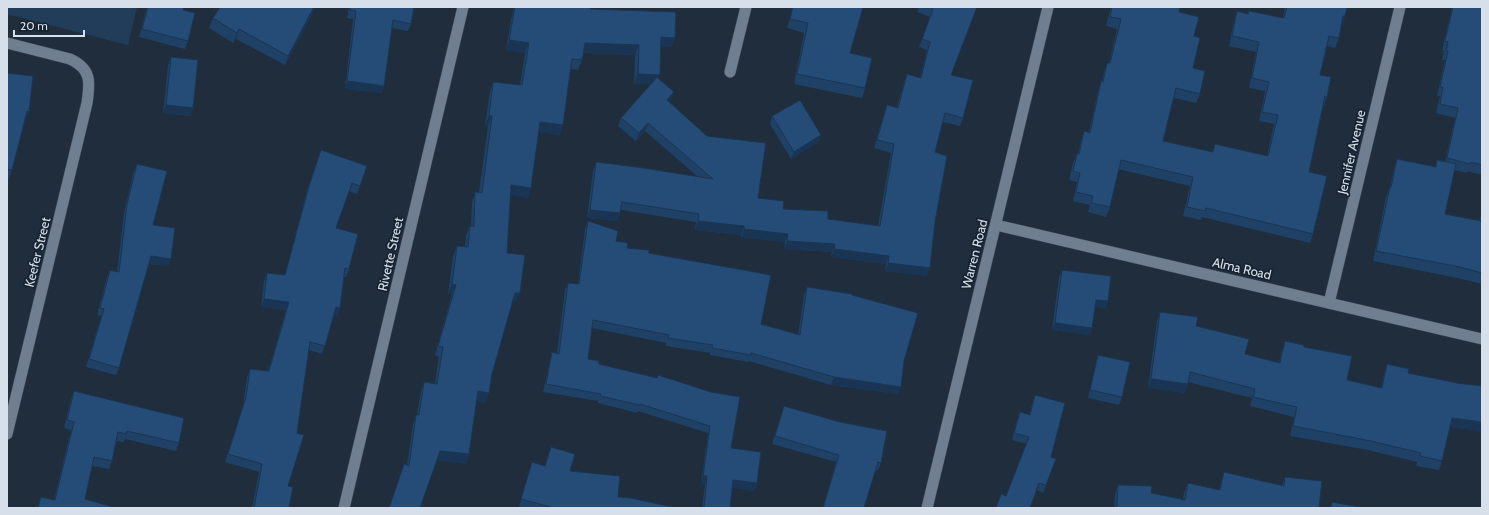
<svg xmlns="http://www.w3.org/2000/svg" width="1489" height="515" font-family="Cabin,sans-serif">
  <rect width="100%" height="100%" fill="#202d3c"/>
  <path fill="#223d5a" d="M 7,7 L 137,7 L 128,45 L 7,14 Z"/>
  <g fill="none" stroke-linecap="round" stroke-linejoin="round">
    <defs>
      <g id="minor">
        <path d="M 7,43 L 70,59 C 92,69 90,83 87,103 L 7,434"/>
        <path d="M 730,72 L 746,7"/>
        <path d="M 996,225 L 1482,339"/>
        <path d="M 1329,303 L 1400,7"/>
        <path d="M 344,508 L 463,7"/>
      </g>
      <path id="tertiary" d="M 927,508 L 1048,7"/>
    </defs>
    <use href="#minor" stroke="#3f4a57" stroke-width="12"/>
    <use href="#tertiary" stroke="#3f4a57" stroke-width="12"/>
    <use href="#minor" stroke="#6f7f90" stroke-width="11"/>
    <use href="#tertiary" stroke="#6f7f90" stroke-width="11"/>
  </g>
  <g fill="#1f4165">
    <path d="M 147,7 L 184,7 L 183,10 L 188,41 L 185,49 L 139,37 Z"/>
    <path d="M 220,7 L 316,7 L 285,65 L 236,39 L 233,43 L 209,28 L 213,18 Z"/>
    <path d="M 349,7 L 414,7 L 411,24 L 408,31 L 392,28 L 384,86 L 382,93 L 345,89 L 353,19 L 347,18 Z"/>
    <path d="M 514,7 L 591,7 L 590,9 L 675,38 L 671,47 L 661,47 L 660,75 L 658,78 L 671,101 L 670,102 L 758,198 L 783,209 L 828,219 L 878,226 L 891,153 L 874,148 L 884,113 L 887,105 L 897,107 L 904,82 L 907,74 L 920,78 L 927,50 L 919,47 L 930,17 L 917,12 L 919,7 L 977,7 L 951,75 L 963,118 L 960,126 L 943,122 L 935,152 L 935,222 L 927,276 L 885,271 L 886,264 L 831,257 L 832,252 L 784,249 L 785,242 L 741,237 L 741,235 L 695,230 L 696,222 L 621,210 L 617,221 L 587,218 L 593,171 L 596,162 L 698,177 L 645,131 L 636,141 L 618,126 L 621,118 L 651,84 L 634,84 L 635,55 L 583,53 L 582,60 L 578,70 L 570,69 L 560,135 L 539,132 L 528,198 L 510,195 L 507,253 L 516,303 L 512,302 L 492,374 L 486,403 L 476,401 L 469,454 L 466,464 L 437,460 L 420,508 L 407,465 L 413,424 L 416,415 L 417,415 L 421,391 L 424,382 L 435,383 L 439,357 L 435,355 L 452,294 L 448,294 L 453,256 L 457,246 L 465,247 L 466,235 L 470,226 L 471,226 L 472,202 L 475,192 L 479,192 L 488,126 L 485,125 L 490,91 L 493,82 L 520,85 L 525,53 L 506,50 L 511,20 Z"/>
    <path d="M 793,7 L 863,7 L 850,53 L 865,88 L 862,98 L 794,84 L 804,33 L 787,28 Z"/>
    <path d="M 1111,7 L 1180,7 L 1179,12 L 1194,36 L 1193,68 L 1200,94 L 1196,103 L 1174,98 L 1163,141 L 1212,152 L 1215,144 L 1267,156 L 1274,124 L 1259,121 L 1265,91 L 1249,88 L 1256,52 L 1229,46 L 1234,21 L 1237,11 L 1248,14 L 1283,18 L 1285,7 L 1347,7 L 1345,16 L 1342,26 L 1341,25 L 1339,38 L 1335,48 L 1327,46 L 1320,75 L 1327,97 L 1324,106 L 1323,106 L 1309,172 L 1313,234 L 1310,243 L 1202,217 L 1201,220 L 1183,216 L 1190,186 L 1118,169 L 1110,207 L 1106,217 L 1088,212 L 1090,205 L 1073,201 L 1077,182 L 1069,180 L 1073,163 L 1077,154 L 1078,154 L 1081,141 L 1084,131 L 1089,132 L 1098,91 L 1102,81 L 1104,72 L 1107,63 L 1109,63 L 1117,29 L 1106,26 Z"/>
    <path d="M 1452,7 L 1482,7 L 1482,175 L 1467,171 L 1467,173 L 1454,170 L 1445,214 L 1479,221 L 1482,213 L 1482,284 L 1457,278 L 1373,261 L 1386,197 L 1390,187 L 1394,169 L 1397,159 L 1435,167 L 1437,160 L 1445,162 L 1455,118 L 1436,113 L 1440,96 L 1437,96 L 1445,60 L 1442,60 L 1444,51 L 1442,50 Z"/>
    <path d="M 171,57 L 193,108 L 190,116 L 163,113 L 168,65 Z"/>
    <path d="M 7,73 L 26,120 L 25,120 L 12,170 L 9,179 L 7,178 Z"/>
    <path d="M 772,116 L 821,135 L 818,142 L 791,159 L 770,124 Z"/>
    <path d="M 321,150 L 367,166 L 357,194 L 349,191 L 336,228 L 349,269 L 346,277 L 344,277 L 340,308 L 337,316 L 334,316 L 322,354 L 309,350 L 288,486 L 289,508 L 252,508 L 259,472 L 225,462 L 243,405 L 247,377 L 250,369 L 268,371 L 286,310 L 261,307 L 264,281 L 267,273 L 285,275 L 306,194 Z"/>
    <path d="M 137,164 L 153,225 L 169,266 L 149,264 L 119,368 L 116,375 L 86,367 L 101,316 L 97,315 L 107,277 L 110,270 L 117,272 L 124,212 L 134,171 Z"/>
    <path d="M 588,221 L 616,241 L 627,248 L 649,253 L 761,324 L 798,335 L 804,295 L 807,287 L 852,295 L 904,361 L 898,394 L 831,385 L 749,361 L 748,362 L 710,355 L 710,353 L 666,346 L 666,343 L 592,328 L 588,359 L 599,364 L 711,392 L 731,448 L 757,483 L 754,491 L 733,488 L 730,508 L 702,508 L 705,484 L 701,483 L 708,433 L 638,411 L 637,413 L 598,403 L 598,401 L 543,392 L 550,360 L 552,352 L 557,353 L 565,290 L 568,283 L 578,284 L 585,229 Z"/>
    <path d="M 1062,270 L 1108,301 L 1105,309 L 1095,307 L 1092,328 L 1090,335 L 1052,330 L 1059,277 Z"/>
    <path d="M 1160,312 L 1196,326 L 1245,354 L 1279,363 L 1282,350 L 1285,341 L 1304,347 L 1347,380 L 1381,388 L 1384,374 L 1387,364 L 1408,373 L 1457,383 L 1482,386 L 1482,431 L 1450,427 L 1442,461 L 1439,470 L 1416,466 L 1417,462 L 1368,450 L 1290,436 L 1294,417 L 1250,406 L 1252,398 L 1188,382 L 1185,393 L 1148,388 L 1157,321 Z"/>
    <path d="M 1098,355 L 1122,397 L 1119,405 L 1088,398 L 1096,363 Z"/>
    <path d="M 74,391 L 179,443 L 176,451 L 125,439 L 123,442 L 116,441 L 112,461 L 109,469 L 92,466 L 85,499 L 116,508 L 37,508 L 41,497 L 54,500 L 71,430 L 64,428 L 71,399 Z"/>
    <path d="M 1035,395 L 1051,457 L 1056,459 L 1043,493 L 1037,490 L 1030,508 L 996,508 L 1001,494 L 1006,496 L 1027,444 L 1012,440 L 1017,420 L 1020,412 L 1029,415 Z"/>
    <path d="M 784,406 L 881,463 L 878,470 L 875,470 L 864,508 L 823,508 L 836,462 L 772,444 Z"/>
    <path d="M 551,447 L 570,471 L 618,497 L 677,508 L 524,508 L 519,507 L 532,462 L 545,466 Z"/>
    <path d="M 1224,472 L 1282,485 L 1285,477 L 1319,508 L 1114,508 L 1115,494 L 1118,485 L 1151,493 L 1183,499 L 1184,493 L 1188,483 L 1219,490 L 1221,482 Z"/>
  </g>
  <g fill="#193553">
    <path d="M 314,7 L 316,7 L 285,65 L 288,56 Z"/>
    <path d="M 1343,16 L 1345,16 L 1342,26 L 1340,25 Z"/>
    <path d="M 239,29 L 236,39 L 233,43 L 237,33 Z"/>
    <path d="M 661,37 L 675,38 L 671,47 L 658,47 Z"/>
    <path d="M 509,40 L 529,43 L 525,53 L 506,50 Z"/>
    <path d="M 585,43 L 639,45 L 635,55 L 581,53 Z"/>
    <path d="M 638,74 L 660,75 L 656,84 L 634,84 Z"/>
    <path d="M 347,81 L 384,86 L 382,93 L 345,89 Z"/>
    <path d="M 674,92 L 671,101 L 664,109 L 667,100 Z"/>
    <path d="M 166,105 L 193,108 L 190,116 L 163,113 Z"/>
    <path d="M 27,111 L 29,112 L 26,120 L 24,119 Z"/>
    <path d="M 489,116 L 492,116 L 488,126 L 485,125 Z"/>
    <path d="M 540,122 L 563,125 L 560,135 L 537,132 Z"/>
    <path d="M 648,123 L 645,131 L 636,141 L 639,133 Z"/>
    <path d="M 821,135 L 818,142 L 791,159 L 794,152 Z"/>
    <path d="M 511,185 L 531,188 L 528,198 L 507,195 Z"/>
    <path d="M 590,210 L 620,213 L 617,221 L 587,218 Z"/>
    <path d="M 698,221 L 744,226 L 741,235 L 695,230 Z"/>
    <path d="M 744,229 L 788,234 L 785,242 L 741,237 Z"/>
    <path d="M 787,241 L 835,244 L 832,252 L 784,249 Z"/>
    <path d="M 834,249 L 889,256 L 886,264 L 831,257 Z"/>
    <path d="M 151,256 L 171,259 L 169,266 L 148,264 Z"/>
    <path d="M 888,263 L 930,268 L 927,276 L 885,271 Z"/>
    <path d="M 452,284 L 456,285 L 452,294 L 448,294 Z"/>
    <path d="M 515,293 L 520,293 L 516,303 L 512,302 Z"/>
    <path d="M 264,299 L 289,302 L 286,310 L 261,307 Z"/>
    <path d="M 1096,300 L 1108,301 L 1105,309 L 1093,307 Z"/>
    <path d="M 336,307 L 340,308 L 337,316 L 334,316 Z"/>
    <path d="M 1055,323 L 1092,328 L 1090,335 L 1052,330 Z"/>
    <path d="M 834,377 L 901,387 L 898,394 L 831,385 Z"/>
    <path d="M 1151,379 L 1188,384 L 1185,393 L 1148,388 Z"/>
    <path d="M 478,391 L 489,393 L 486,403 L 474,401 Z"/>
    <path d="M 1452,418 L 1482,422 L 1482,431 L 1448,427 Z"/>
    <path d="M 440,451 L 469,454 L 466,464 L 437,460 Z"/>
    <path d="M 703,476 L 707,476 L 705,484 L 701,483 Z"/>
    <path d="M 733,480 L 757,483 L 754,491 L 731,488 Z"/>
  </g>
  <g fill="#244c76" stroke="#193553">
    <path d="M 148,7 L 184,7 L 183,10 L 195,13 L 188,41 L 142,29 Z"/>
    <path d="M 220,7 L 314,7 L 288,56 L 239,29 L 237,33 L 213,18 Z"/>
    <path d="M 350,7 L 414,7 L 411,24 L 393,20 L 384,86 L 347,81 L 356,11 L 350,10 Z"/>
    <path d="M 515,7 L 591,7 L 590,9 L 676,12 L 675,38 L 661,37 L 660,75 L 638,74 L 639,45 L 585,43 L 582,60 L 572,59 L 563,125 L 540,122 L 531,188 L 511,185 L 507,253 L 525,255 L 520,293 L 515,293 L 492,374 L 489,393 L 478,391 L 469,454 L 440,451 L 420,508 L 389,508 L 404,464 L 409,466 L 416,415 L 419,415 L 424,382 L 437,384 L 443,347 L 438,346 L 456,285 L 452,284 L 457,246 L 468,247 L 470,226 L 474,226 L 475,192 L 482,193 L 492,116 L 489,116 L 493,82 L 522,85 L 529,43 L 509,40 Z"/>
    <path d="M 793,7 L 863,7 L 850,53 L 872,58 L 865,88 L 797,74 L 808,23 L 790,19 Z"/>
    <path d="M 929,7 L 977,7 L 951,75 L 973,80 L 963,118 L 945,113 L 935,152 L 947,156 L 935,222 L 930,268 L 888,263 L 889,256 L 834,249 L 835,244 L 787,241 L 788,234 L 744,229 L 744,226 L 698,221 L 699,214 L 622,202 L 620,213 L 590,210 L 596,162 L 637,167 L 713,179 L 648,123 L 639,133 L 621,118 L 657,77 L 674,92 L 667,100 L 707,136 L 766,143 L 758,198 L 784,201 L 783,209 L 828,211 L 828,219 L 880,226 L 894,144 L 877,140 L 887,105 L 898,108 L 907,74 L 921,78 L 930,42 L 922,39 L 933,9 Z"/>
    <path d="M 1112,7 L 1180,7 L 1179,12 L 1199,17 L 1194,36 L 1200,38 L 1193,68 L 1205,71 L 1200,94 L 1176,88 L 1163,141 L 1213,152 L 1215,144 L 1268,156 L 1278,115 L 1262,112 L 1269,82 L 1252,78 L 1259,42 L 1232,36 L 1237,11 L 1248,14 L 1249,11 L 1284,18 L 1287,7 L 1347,7 L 1345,16 L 1343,16 L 1339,38 L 1329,36 L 1320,75 L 1331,77 L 1327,97 L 1325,96 L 1309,172 L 1327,176 L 1313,234 L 1206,208 L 1205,211 L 1187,207 L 1193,177 L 1121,160 L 1110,207 L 1091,203 L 1093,196 L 1076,192 L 1080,173 L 1073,171 L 1077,154 L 1079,154 L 1084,131 L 1090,133 L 1101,81 L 1103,82 L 1107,63 L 1110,63 L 1121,19 L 1110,17 Z"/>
    <path d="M 1453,7 L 1482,7 L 1482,165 L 1471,162 L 1470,164 L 1447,158 L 1458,108 L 1440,104 L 1443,87 L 1440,87 L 1448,51 L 1446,51 L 1448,42 L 1445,41 Z"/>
    <path d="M 171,57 L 198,60 L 193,108 L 166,105 Z"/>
    <path d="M 7,73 L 33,76 L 29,112 L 27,111 L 12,170 L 7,169 Z"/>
    <path d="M 800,100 L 821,135 L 794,152 L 772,116 Z"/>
    <path d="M 321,150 L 367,166 L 360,186 L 352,183 L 336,228 L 358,234 L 349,269 L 345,268 L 340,308 L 336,307 L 325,346 L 310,342 L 297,433 L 304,435 L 288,486 L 293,487 L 289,508 L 254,508 L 262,464 L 228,454 L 246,397 L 250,369 L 269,371 L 289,302 L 264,299 L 267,273 L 285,275 L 309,186 Z"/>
    <path d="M 1397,159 L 1436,167 L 1437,160 L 1456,164 L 1445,214 L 1481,221 L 1482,215 L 1482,273 L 1460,267 L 1376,251 L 1390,187 L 1391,187 Z"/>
    <path d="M 137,164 L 167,171 L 153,225 L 175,228 L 171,259 L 151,256 L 119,368 L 89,359 L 104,309 L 100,308 L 110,270 L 119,272 L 127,204 Z"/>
    <path d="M 588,221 L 618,231 L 616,241 L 628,243 L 627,248 L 649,250 L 649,253 L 771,275 L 761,324 L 800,335 L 807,287 L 852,294 L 852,295 L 918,313 L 904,361 L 901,387 L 834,377 L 751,353 L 751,355 L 712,348 L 713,345 L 668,338 L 669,335 L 593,320 L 588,359 L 599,361 L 599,364 L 657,378 L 658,375 L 711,392 L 740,397 L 731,448 L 761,452 L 757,483 L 733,480 L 730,508 L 704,508 L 707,476 L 703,476 L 710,426 L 640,404 L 640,405 L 600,396 L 601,394 L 546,384 L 552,352 L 559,354 L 568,283 L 579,284 Z"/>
    <path d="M 1062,270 L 1111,276 L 1108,301 L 1096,300 L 1092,328 L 1055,323 Z"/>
    <path d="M 1160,312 L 1198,317 L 1196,326 L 1249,339 L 1245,354 L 1280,363 L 1285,341 L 1304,345 L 1304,347 L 1352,356 L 1347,380 L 1382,388 L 1387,364 L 1409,369 L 1408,373 L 1457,383 L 1482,386 L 1482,422 L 1452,418 L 1442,461 L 1420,456 L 1421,453 L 1371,441 L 1293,426 L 1297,407 L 1253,397 L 1255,389 L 1190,372 L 1188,384 L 1151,379 Z"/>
    <path d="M 1098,355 L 1130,362 L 1122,397 L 1090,390 Z"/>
    <path d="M 74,391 L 184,418 L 179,443 L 127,431 L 126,434 L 118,432 L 112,461 L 94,457 L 85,499 L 116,508 L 38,508 L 41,497 L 55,500 L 74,422 L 67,420 Z"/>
    <path d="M 1035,395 L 1065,403 L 1051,457 L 1056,459 L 1046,485 L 1039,483 L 1030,508 L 996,508 L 1001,494 L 1006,496 L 1029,437 L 1014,433 L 1020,412 L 1030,415 Z"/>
    <path d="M 784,406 L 840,422 L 887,431 L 881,463 L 878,462 L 864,508 L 823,508 L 839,455 L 775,436 Z"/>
    <path d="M 551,447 L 575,454 L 570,471 L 620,476 L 618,497 L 631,498 L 677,508 L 554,508 L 521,499 L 532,462 L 545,466 Z"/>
    <path d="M 1224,472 L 1284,486 L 1285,477 L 1322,481 L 1319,508 L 1117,508 L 1118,485 L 1152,486 L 1151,493 L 1185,500 L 1188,483 L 1220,490 Z"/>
    <path d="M 1332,502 L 1366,508 L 1331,508 Z"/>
  </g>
  <g text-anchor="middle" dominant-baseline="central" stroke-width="3.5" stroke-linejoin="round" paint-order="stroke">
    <g font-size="13" fill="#d7e0ea" stroke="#162332">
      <text transform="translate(1351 152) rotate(-77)">Jennifer Avenue</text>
      <text transform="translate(37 252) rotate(-76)">Keefer Street</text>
      <text transform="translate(390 254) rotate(-77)">Rivette Street</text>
      <text transform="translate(974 254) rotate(-76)">Warren Road</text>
      <text transform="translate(1242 268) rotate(13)">Alma Road</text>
    </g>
  </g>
  <rect width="1489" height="515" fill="none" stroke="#d7e0ea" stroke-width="16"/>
  <path d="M14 30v6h70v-6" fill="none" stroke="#d7e0ea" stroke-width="2"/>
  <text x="20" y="30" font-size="12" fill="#d7e0ea" stroke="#162332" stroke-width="3" paint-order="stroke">20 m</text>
</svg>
